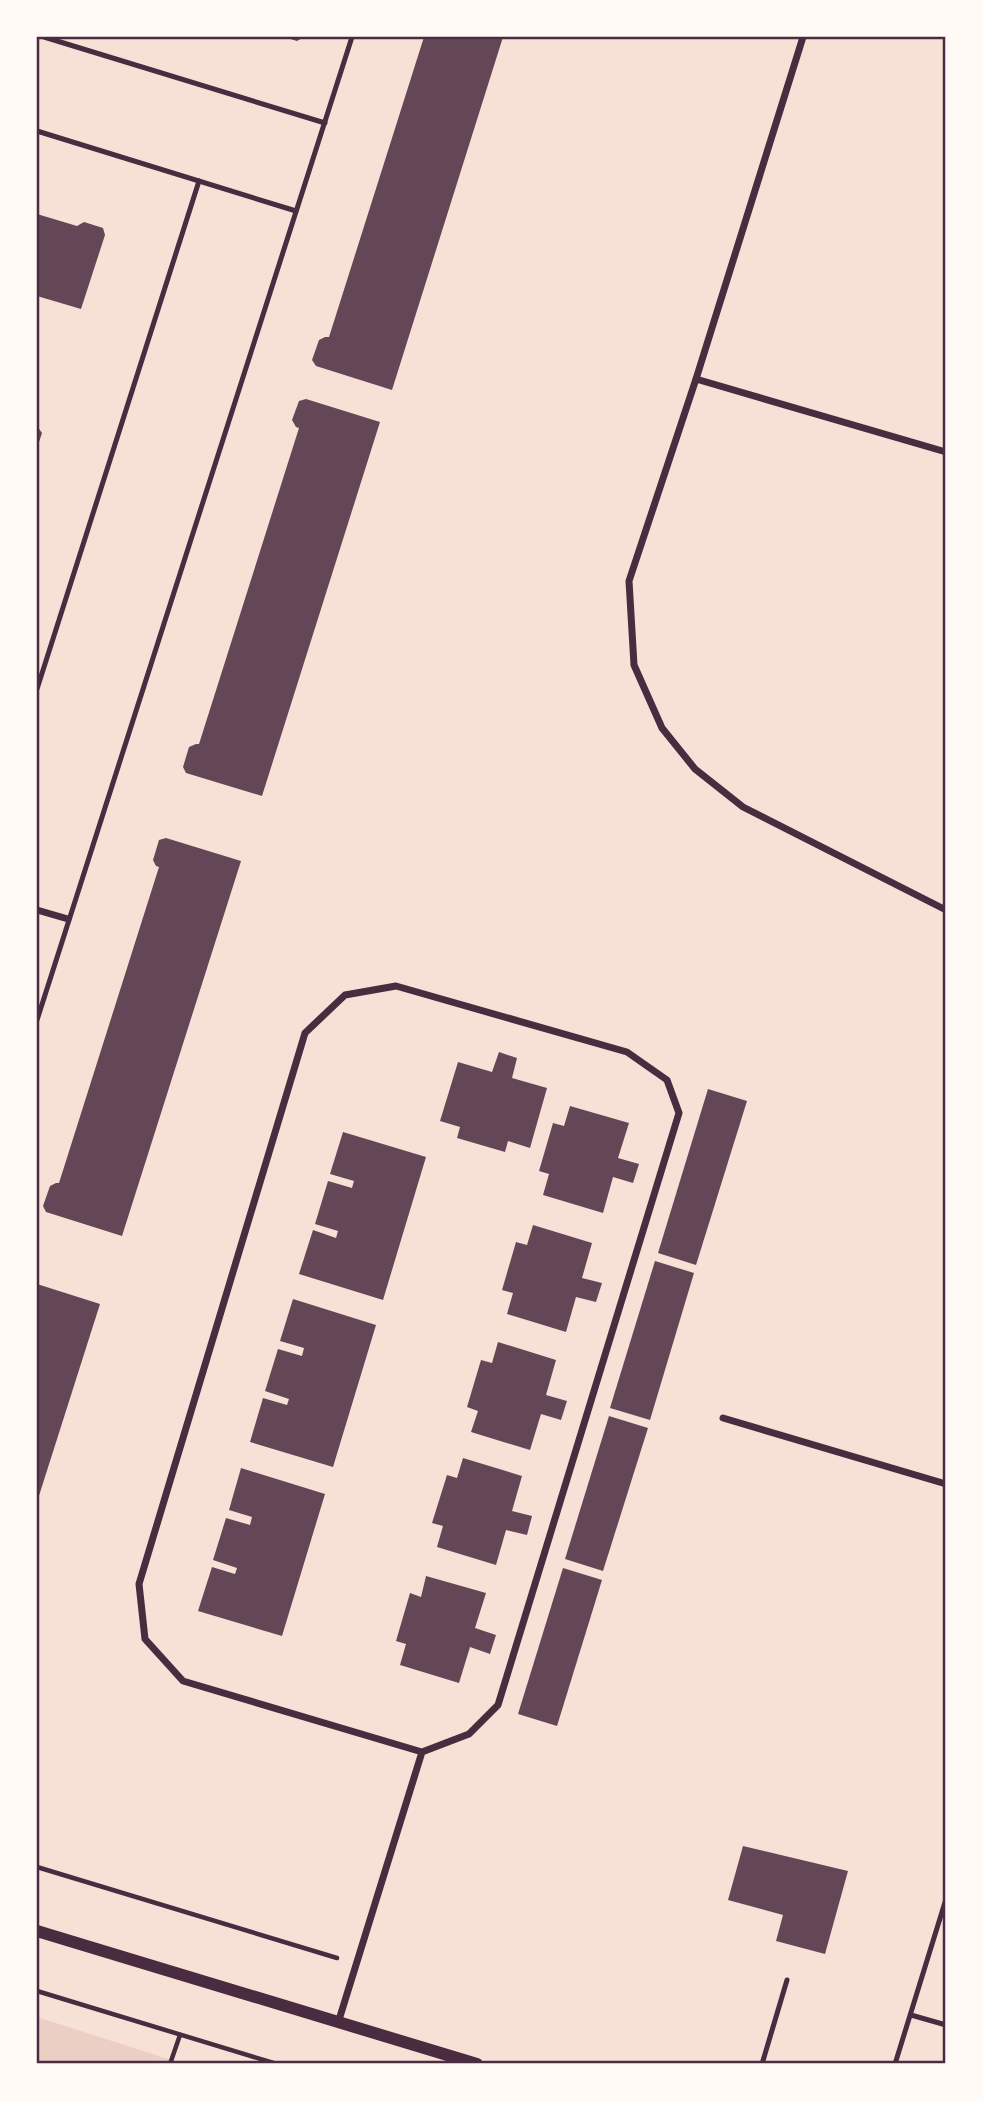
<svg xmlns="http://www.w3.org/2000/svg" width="983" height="2101" font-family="'Varela Round',sans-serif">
  <rect width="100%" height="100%" fill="#f7e1d7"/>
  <path fill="#ebcfc5" d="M 37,2017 L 184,2064 L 37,2064 Z"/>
  <g fill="#644757">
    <path d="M 284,37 L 304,37 L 297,41 Z"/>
    <path d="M 424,37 L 503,37 L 392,390 L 316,366 L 312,360 L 319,340 L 325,337 L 329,337 Z"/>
    <path d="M 37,214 L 77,226 L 84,222 L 103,228 L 105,235 L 81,309 L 37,296 Z"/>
    <path d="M 306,399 L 380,422 L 262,796 L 186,773 L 183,767 L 189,747 L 196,744 L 199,744 L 299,428 L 296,427 L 292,420 L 299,401 Z"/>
    <path d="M 37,426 L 42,433 L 37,448 Z"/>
    <path d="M 166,838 L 241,861 L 122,1236 L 46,1212 L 43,1206 L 50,1186 L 56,1183 L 59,1183 L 159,867 L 156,866 L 153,860 L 159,840 Z"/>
    <path d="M 499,1052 L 517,1058 L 512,1078 L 547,1088 L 530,1148 L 508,1141 L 505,1152 L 457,1138 L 460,1127 L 440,1121 L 458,1062 L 492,1072 Z"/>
    <path d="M 708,1089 L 747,1101 L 696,1265 L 658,1253 Z"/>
    <path d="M 570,1106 L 629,1123 L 618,1158 L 639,1164 L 633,1183 L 613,1177 L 603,1213 L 543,1195 L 549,1174 L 539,1171 L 553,1123 L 564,1126 Z"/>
    <path d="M 343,1132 L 426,1157 L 383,1300 L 299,1274 L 313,1230 L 336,1238 L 338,1231 L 315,1224 L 328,1181 L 352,1188 L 354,1181 L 330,1174 Z"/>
    <path d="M 533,1225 L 592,1243 L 582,1278 L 602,1283 L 596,1302 L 576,1297 L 566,1332 L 507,1314 L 513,1293 L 502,1290 L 516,1242 L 527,1245 Z"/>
    <path d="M 655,1261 L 694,1273 L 650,1420 L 610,1408 Z"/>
    <path d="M 37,1284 L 100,1304 L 37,1502 Z"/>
    <path d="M 293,1299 L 376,1325 L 333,1467 L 250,1442 L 263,1398 L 287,1405 L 289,1399 L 265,1391 L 278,1349 L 302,1356 L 304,1348 L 280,1341 Z"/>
    <path d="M 498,1342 L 556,1360 L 546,1395 L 567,1401 L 561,1420 L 541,1414 L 530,1450 L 471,1432 L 478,1411 L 467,1407 L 481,1360 L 492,1363 Z"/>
    <path d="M 609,1416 L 648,1428 L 603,1571 L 565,1559 Z"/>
    <path d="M 463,1458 L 522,1476 L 512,1511 L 532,1516 L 527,1535 L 506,1530 L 496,1565 L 437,1547 L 443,1526 L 432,1523 L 447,1475 L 457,1478 Z"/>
    <path d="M 241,1468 L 325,1494 L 282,1636 L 198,1611 L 212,1567 L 235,1574 L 237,1568 L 213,1560 L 226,1518 L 250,1525 L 252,1517 L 229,1510 Z"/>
    <path d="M 563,1568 L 602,1580 L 557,1726 L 518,1714 Z"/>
    <path d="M 426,1576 L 486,1593 L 475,1628 L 496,1635 L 490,1654 L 470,1647 L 459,1683 L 400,1665 L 406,1644 L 396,1641 L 410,1593 L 421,1597 Z"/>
    <path d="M 743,1846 L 848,1871 L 825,1954 L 776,1941 L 783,1915 L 728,1900 Z"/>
  </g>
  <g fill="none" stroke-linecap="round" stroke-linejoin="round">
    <g stroke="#4a2c40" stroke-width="4.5">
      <path d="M 37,1867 L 337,1958"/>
      <path d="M 37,1991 L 277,2064"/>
      <path d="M 170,2064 L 180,2035"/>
    </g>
    <g stroke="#4a2c40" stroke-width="5">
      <path d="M 44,37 L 325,123"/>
      <path d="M 37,131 L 296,211"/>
      <path d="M 37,689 L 199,181"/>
      <path d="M 37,1020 L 352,37"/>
      <path d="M 911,2015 L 946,2025"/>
      <path d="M 762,2064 L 787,1980"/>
      <path d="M 895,2064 L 946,1899"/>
    </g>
    <g stroke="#4a2c40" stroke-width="7">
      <path d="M 803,37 L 696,379 L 629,581 L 634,665 L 662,728 L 695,769 L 743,807 L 946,910"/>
      <path d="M 696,379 L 946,452"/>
      <path d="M 37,910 L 68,919"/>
      <path d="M 723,1418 L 946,1484"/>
      <path d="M 338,2023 L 422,1752 L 469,1734 L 498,1705 L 679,1113 L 667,1080 L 627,1052 L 396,986 L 345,995 L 305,1033 L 139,1584 L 145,1639 L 183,1681 L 422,1752"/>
    </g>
    <path stroke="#4a2c40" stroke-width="12" d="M 37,1931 L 477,2064"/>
  </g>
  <rect width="983" height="2101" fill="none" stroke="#fffaf5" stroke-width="77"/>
  <rect x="38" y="38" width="906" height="2024" fill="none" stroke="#4a2c40" stroke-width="2.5"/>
</svg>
